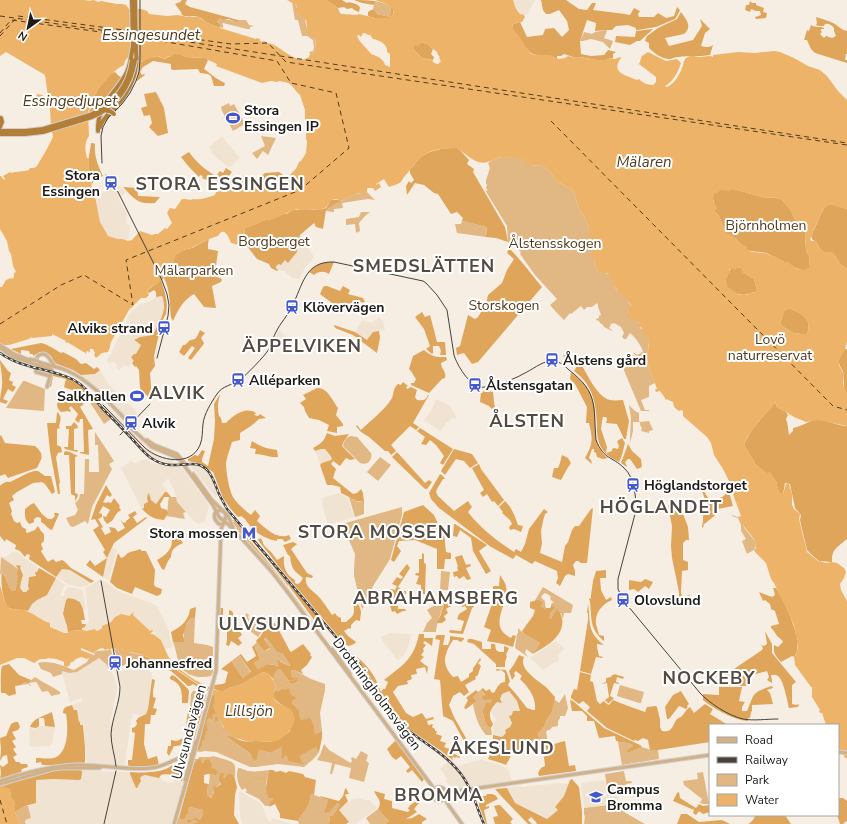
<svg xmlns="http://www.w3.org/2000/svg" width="847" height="824" font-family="'Nunito Sans',sans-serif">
  <rect width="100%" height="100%" fill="#f7eee3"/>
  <g fill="#f1e3d1">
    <path d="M 513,0 L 535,0 L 527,15 L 521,15 L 515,9 Z"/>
    <path d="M 222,136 L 240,158 L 229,168 L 211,153 L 212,151 L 209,147 Z"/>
    <path d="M 119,186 L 126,192 L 122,196 L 118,198 L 127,214 L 126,224 L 130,225 L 129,237 L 126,241 L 122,239 L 118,239 L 107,236 L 103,227 L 100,222 L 96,200 L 95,196 L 111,189 L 113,190 Z"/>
    <path d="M 300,235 L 314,257 L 305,268 L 299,279 L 293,278 L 283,270 L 282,271 L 278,270 L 276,268 L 276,266 L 279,264 L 281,264 L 285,260 L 288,262 L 297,252 Z"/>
    <path d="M 162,296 L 164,303 L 163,315 L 153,335 L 140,337 L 134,341 L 141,345 L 134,361 L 128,367 L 125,365 L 119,370 L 116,367 L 117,365 L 113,361 L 110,364 L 106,360 L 110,356 L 116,343 L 116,342 L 125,326 L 128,316 L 131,312 L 140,304 L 149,302 L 156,297 Z"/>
    <path d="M 379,317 L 383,321 L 385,330 L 373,332 L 367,340 L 355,332 L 360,324 L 362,320 L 372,323 Z"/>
    <path d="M 279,330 L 286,336 L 290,346 L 283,349 L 273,342 Z"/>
    <path d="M 100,370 L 109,385 L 136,411 L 137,414 L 130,422 L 103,395 L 85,380 L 81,375 L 95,374 Z"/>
    <path d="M 87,388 L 127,425 L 122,430 L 86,389 Z"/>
    <path d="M 436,399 L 449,405 L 452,409 L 457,418 L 452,419 L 446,423 L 441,431 L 425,421 L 424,420 L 431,411 Z"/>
    <path d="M 130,429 L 155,453 L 164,458 L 174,459 L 174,461 L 173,461 L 173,463 L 178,463 L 180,465 L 209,505 L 205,521 L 199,524 L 194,521 L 177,502 L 174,489 L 169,479 L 167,479 L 165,482 L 162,484 L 167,490 L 166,492 L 156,504 L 148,497 L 148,502 L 144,508 L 142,509 L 141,508 L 121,468 L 129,462 L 130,460 L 134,463 L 142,460 L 148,459 L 152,463 L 161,464 L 149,457 L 126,433 Z"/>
    <path d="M 321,449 L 325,449 L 328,453 L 332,457 L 332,459 L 331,460 L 322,463 L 320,464 L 315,451 Z"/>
    <path d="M 189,464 L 201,467 L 206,470 L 211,477 L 218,496 L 215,497 Z"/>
    <path d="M 339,493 L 348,498 L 354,517 L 328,525 L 322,504 L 324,497 Z"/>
    <path d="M 112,547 L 118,550 L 116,553 L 109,580 L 108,580 L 103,577 L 107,558 Z"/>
    <path d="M 14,551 L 17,552 L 26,559 L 39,568 L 36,575 L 29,577 L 28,583 L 29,589 L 26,592 L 23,592 L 20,588 L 21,582 L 23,577 L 19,568 L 18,569 L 1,558 L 0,559 L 1,557 L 4,557 L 8,556 L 7,554 L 8,555 Z"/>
    <path d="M 62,569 L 70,570 L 91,583 L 85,586 L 80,587 L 70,585 L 56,577 Z"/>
    <path d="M 56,578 L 65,585 L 60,594 L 62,596 L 64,595 L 64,593 L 68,587 L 81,589 L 83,591 L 86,609 L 83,609 L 80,601 L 74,599 L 68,598 L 66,600 L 63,614 L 67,626 L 68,633 L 64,633 L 50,627 L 51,625 L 50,623 L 43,620 L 35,615 L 28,611 L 32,604 L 37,600 L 47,595 Z"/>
    <path d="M 101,579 L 120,592 L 152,603 L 157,606 L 169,631 L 170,639 L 173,647 L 165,649 L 161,640 L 154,634 L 154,632 L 149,630 L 132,615 L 134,612 L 130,616 L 121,614 L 117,616 L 111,622 L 102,626 L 100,630 L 97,631 L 96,631 L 95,629 L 86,631 L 82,630 L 82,628 L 85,627 L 87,623 L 89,622 L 85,588 L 93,584 L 98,580 Z"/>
    <path d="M 391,633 L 411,634 L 411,635 L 409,644 L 406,652 L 398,661 L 380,638 L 385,635 Z"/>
    <path d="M 555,641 L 558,643 L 560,644 L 565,649 L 558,654 L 559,661 L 553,663 L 543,670 L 530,658 Z"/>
    <path d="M 99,658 L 106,664 L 114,676 L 117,687 L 116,695 L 110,723 L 114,721 L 121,690 L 118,672 L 123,669 L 132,667 L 145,669 L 150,671 L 152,674 L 148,709 L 146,714 L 140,715 L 133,714 L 132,719 L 131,719 L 125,764 L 123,766 L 92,765 L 89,764 L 86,760 L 84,725 L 80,725 L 79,722 L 77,710 L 74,710 L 72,705 L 82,701 L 82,698 L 70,702 L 62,674 L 62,670 L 69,673 L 77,672 Z"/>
    <path d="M 509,691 L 517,701 L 520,711 L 513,713 L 512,715 L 510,718 L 512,723 L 510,727 L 505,730 L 506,733 L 502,737 L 493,735 L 493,724 L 496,720 L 491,712 L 491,709 L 500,699 L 502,694 Z"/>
    <path d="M 38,726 L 45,726 L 55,727 L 52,744 L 50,746 L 30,747 L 29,731 L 30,727 L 34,729 Z"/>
    <path d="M 433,746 L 440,750 L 458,766 L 482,759 L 486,761 L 500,765 L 506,768 L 509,772 L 512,781 L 511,782 L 452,791 L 450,786 L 446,782 L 447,779 L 445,775 L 440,769 L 448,761 L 432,748 Z"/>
    <path d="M 82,771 L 130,772 L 130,774 L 140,778 L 142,776 L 145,775 L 162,778 L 162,780 L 163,781 L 174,783 L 174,780 L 182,781 L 184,783 L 171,824 L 24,824 L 26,824 L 25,820 L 27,819 L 31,818 L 28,806 L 36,803 L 36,780 L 54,779 L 79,780 L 82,772 Z"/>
    <path d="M 605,780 L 607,788 L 614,788 L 619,802 L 617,808 L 609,805 L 584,808 L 581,783 Z"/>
    <path d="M 558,783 L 569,784 L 564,796 L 555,806 L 558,810 L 547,819 L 515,803 L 507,788 L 517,786 L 519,787 L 523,787 Z"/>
    <path d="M 241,791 L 246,795 L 259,802 L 262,805 L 269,822 L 273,818 L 292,824 L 242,824 L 240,817 L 239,792 Z"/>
    <path d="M 359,798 L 365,800 L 370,800 L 374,805 L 377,807 L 376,809 L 355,824 L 350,824 L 339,810 L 348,801 L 349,802 L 353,799 Z"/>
  </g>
  <g fill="#e1b783">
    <path d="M 292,2 L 297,6 L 296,7 L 296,13 L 305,19 C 306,26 308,34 315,38 L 316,49 L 313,54 L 310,54 L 309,52 L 313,51 L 314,48 L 313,40 L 307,36 L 302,36 L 298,20 L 295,20 Z"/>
    <path d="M 375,2 L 391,7 L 390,17 L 377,14 L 372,11 Z"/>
    <path d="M 220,18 C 223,20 232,20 237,21 L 238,20 L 246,20 L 249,25 L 254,26 L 250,27 L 250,29 L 247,29 L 223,23 L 222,24 L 223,25 L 223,28 L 220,27 L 217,22 Z"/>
    <path d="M 606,30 L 607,31 L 604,38 L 613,41 L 610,49 L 603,42 L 591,39 L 583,41 L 580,41 L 584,32 L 592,34 L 595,32 Z"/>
    <path d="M 229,103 L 230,106 L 234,104 L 245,124 L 233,131 L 222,111 L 221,107 Z"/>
    <path d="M 261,136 L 276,138 L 268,155 L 263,151 L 257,159 L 252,153 L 265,146 Z"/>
    <path d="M 502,157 C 509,157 517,157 524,160 C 526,161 527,163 529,164 C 532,166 538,165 542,165 L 551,173 L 556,181 L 573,190 L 580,211 L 584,215 L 589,229 L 589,238 L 594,248 L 594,260 L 595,263 L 597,271 L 605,274 L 609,273 L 613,281 C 613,289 620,292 626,297 C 628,300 629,303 631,306 L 627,314 L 632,319 L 636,319 L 639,323 L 640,328 C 645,329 645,336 649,340 L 648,344 L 649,349 L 645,359 L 647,361 L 655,383 L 649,386 L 649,397 L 641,400 L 645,410 L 649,410 L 649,411 L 641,411 L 623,368 L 634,362 L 632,356 L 633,355 L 635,357 L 635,360 L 637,365 L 641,367 L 643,364 L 642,362 L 639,363 L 637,363 L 636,360 L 636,356 L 633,353 L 635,353 L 637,355 L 641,353 L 643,351 C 640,344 636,338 630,333 L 626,339 L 624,339 L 622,337 L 624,333 L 621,327 L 614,323 L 611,324 L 609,328 L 612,330 L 612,331 L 604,327 L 602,324 L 601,324 L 598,320 L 597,321 L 596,319 L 599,318 L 599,316 L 601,315 L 598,307 L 598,305 L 597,303 L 592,307 L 587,307 L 584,310 L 581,306 L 571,314 L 570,313 L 564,320 L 558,314 L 539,330 L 558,314 L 556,312 L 537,328 L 556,312 L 550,305 L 557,299 L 535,275 L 520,254 L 521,252 L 508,242 L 507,226 L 485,190 L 488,191 L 486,188 L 487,185 L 486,184 L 486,180 L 490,168 L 488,163 L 494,159 Z"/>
    <path d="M 367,192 L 375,200 L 368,199 L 342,203 L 343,208 L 334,209 L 334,212 L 326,211 L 326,210 L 337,203 L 342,201 L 347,197 L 350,197 C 358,191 360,195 367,192 Z"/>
    <path d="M 361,212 L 370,212 L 365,216 L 359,223 L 360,231 L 356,233 L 355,224 L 346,225 L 346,219 L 359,217 Z"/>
    <path d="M 462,221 L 487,227 L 486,237 L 457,233 L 455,224 L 461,224 Z"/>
    <path d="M 23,381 L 25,381 L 45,389 L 44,411 L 6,408 Z"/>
    <path d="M 81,385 L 87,391 L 111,419 L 104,424 L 91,404 L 88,401 L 85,402 L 80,398 L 82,394 L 64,387 Z"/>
    <path d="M 629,405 L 635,411 L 639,413 L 639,421 L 640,422 L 649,421 L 653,430 L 649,431 L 649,433 L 641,431 L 642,428 L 640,425 L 640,423 L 639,422 L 633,422 L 633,431 L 630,443 L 630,437 L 631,418 Z"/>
    <path d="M 95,432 L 114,461 L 109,464 L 112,469 L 92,507 L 88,524 L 85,521 L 73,527 L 70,526 L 66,518 L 75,515 L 78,510 L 75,503 L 79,499 L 80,494 L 84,494 L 85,459 L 89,459 L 89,472 L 99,472 L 98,445 L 95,445 Z"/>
    <path d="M 351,436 L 357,437 L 371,453 C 373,460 367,466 360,463 L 343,446 C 344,441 346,437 351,436 Z"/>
    <path d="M 380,457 L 391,465 L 378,481 L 367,472 Z"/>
    <path d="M 169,497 L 176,497 L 177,502 L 186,512 L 183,513 L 185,519 L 166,516 C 169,509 167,504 169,497 Z"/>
    <path d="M 349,497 L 358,502 L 364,502 L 364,514 L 355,517 Z"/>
    <path d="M 402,507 L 402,515 L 390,559 L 373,586 L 369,598 L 362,609 L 354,576 L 354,569 L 355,554 L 342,524 Z"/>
    <path d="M 732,515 L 738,517 L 741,516 C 741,520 743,525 745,529 C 748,533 759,543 755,548 C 754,551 749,552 747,554 L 742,541 L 746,539 L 741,531 L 741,525 L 738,518 L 732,516 Z"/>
    <path d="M 232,520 L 236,520 L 291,584 L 288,586 L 266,557 L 251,540 L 247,539 L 238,529 L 247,539 L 252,543 L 266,559 L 329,642 L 275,572 L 236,529 L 237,528 L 232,522 L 235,522 Z"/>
    <path d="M 1,557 L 18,569 L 16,574 L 18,576 L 18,578 L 15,591 L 12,591 C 7,585 8,577 2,573 L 0,575 Z"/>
    <path d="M 441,571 L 450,572 L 448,590 L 440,590 Z"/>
    <path d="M 543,587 L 573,605 L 571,613 L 564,613 L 563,619 L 561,613 L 551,619 L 549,617 L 548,614 L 553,610 L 552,605 L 551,607 L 551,605 L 552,603 L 554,603 L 550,599 L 551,597 L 549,595 L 545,593 C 539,598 541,597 545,601 L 545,605 L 546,608 L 546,610 L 541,606 L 543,603 L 541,600 L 534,602 Z"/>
    <path d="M 446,598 C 442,610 437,621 436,632 L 423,632 L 427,623 L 432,618 L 427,610 Z"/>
    <path d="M 246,613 L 249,615 L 248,618 L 255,623 L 262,631 L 258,637 C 247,628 242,629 246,613 Z"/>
    <path d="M 191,618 L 195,618 L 194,643 L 207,645 L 213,647 L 213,672 L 211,676 C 200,679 185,676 180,665 C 177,659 176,649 173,642 L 177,642 L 184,637 C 182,631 187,623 191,618 Z"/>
    <path d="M 518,628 L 523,633 L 540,643 L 533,654 L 526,649 L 525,653 L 528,657 L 515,648 L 517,634 L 518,633 Z"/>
    <path d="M 266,637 L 277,652 L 283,654 L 290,665 L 289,666 L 280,661 L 280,666 L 269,664 L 258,669 L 254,663 L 260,659 L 254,645 L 257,642 L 264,651 L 270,649 L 264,638 Z"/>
    <path d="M 111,649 L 112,654 L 110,655 L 113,667 L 111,668 L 111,670 L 109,671 L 109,669 L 106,664 L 99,658 L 77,672 L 69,673 L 62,671 L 62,674 L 53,677 L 51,673 L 41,669 L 38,663 C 49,660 61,665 71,669 L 74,670 L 87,662 L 91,654 L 94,655 L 95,654 L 93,653 L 97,651 L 110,650 Z"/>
    <path d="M 114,649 L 121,650 L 122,649 L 128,652 L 138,654 L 142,655 L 141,660 L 143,662 L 142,663 L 130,663 L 123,666 L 119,663 L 119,662 L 118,662 C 118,657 115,653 114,649 Z"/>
    <path d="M 240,656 L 251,673 L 243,678 L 232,662 Z"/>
    <path d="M 279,669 L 281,670 L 291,684 L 296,682 L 292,678 L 291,670 L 294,670 L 311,679 L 325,684 L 325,690 L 320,713 L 322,731 L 315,734 L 314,726 L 302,720 L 300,717 L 299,710 L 292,703 L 291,695 C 286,691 283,688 277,691 L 275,690 L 276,686 L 272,678 L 274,677 L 274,674 Z"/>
    <path d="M 35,677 C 43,683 52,686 60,692 L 60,694 L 51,696 L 49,692 L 47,691 L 42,692 L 37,683 L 36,682 L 28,683 L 31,685 L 31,686 L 28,684 L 21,685 L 25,682 L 29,682 Z"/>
    <path d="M 620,685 L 644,692 L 641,703 L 639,703 L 617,696 Z"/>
    <path d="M 481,690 L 487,699 L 492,699 L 490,703 L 482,711 C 485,717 484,726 491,728 L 492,735 L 486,735 C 478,726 475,715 473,704 L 477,701 L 473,697 Z"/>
    <path d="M 193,691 L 196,691 L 195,693 L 202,698 C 199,707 199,717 187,717 L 188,709 L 190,709 L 191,694 Z"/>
    <path d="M 212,692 L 215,693 L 220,721 L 224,728 L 236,737 L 244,739 L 248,742 L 240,739 L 228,738 L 251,754 L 257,759 L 259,750 L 271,753 L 282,747 L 283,759 L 286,755 L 302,762 L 300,756 L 315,746 L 319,752 C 315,759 309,762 304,767 L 278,764 L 256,767 L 250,767 L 216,752 L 205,751 L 200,752 L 196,751 Z"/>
    <path d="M 565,694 L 568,708 L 565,716 L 560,716 L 560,718 L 558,721 L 558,726 L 552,727 L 551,729 L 546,731 L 548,744 L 555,743 L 550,745 L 546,745 L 552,751 L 549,755 L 544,757 L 543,753 L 544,753 L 544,751 L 541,750 L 541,748 L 530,749 L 531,748 L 532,748 L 539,743 L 536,739 L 533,742 L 530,743 L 536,738 L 540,737 L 538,736 L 539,732 L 544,727 L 547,719 L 552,712 L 554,699 L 559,703 Z"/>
    <path d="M 618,742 C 624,742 630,743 634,747 L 628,753 L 642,747 L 651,750 L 658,750 L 659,759 L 622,765 Z"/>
    <path d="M 324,744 L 329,750 L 349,762 L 351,763 L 352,760 L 351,759 L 352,757 L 356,759 L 361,751 L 368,755 L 366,761 L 369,763 L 364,782 L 349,778 L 351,768 L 335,764 L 332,774 L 330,774 L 332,763 L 317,760 L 320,755 Z"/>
    <path d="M 212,756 C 217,757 231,760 234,764 C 236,767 235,774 235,777 L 234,775 L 229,773 L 227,774 L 225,778 L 220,775 C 220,783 222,785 214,788 L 213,798 L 207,795 L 208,784 L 209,784 L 210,774 L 215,775 L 211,768 L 204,762 L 202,763 L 197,760 L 194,763 L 195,759 L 198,759 L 199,757 L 211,757 Z"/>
    <path d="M 238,768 C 242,768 244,770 248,771 C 255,772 262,771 269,770 L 266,783 L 267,787 L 267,796 L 272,798 L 273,800 L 269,806 L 265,806 L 259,799 L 245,792 L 247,791 L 245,788 L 242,790 C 237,783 236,775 238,768 Z"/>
    <path d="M 624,771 L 626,781 L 631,781 L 632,783 L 626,784 L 626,789 L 624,789 L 623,791 L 619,792 L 616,788 L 607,788 L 605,774 Z"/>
    <path d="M 703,772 L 709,804 L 704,804 L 700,803 L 702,799 L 684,785 L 683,781 L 698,779 L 697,773 Z"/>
    <path d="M 311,794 L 320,797 L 321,796 L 324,797 L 328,800 L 324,812 L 338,802 L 340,805 L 333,815 L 330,816 L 329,824 L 299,824 L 298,821 L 309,804 Z"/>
    <path d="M 609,805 C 614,808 619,808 624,811 L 624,812 L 645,824 L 584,824 L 585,816 L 584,815 L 584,808 Z"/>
    <path d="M 25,806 L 28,806 L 31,818 C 28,819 25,819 25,822 L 26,824 L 20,824 L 15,812 Z"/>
    <path d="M 189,807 L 190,807 L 203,810 L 203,814 L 200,820 L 196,817 L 190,821 L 195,820 L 198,821 L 195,824 L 176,824 L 180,814 L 180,819 L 184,820 L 188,813 Z"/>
    <path d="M 378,809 L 389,821 L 385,824 L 370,824 L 366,818 Z"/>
  </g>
  <g fill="#dea55b" fill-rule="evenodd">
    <path d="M 182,0 L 187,0 L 185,4 L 190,7 L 238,20 L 238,22 L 228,19 L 223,20 L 220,18 L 217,22 L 220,25 L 220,28 C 216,26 212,25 207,23 C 204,21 202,18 199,17 C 193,15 189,18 182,15 L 181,12 L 175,4 L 180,2 Z"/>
    <path d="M 326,0 L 342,0 L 347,3 L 349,2 L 356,4 L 360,7 L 359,12 L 354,10 L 352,8 L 347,9 L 344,7 L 338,8 Z"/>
    <path d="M 354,0 C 368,0 380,0 393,8 L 393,14 L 390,18 L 375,18 L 368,16 L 368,12 L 371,10 L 374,10 L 377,14 L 390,17 L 391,7 L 375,2 L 374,5 L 362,3 Z"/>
    <path d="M 541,0 L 566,0 L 579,9 L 587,10 L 592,3 L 596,3 L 593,10 L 625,14 L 630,15 L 634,8 L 640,11 L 638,14 L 639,17 L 654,17 L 658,13 L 666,18 L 674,16 L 677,7 L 680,10 L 677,16 L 675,19 L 656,27 L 638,30 L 636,30 L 636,28 L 628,25 L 616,26 L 612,30 L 606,30 L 595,31 L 596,23 L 587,20 L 580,41 L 581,54 L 591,56 L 604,55 L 608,50 L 616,52 L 613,54 L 613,58 L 610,58 L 606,60 L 597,60 L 580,57 L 576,58 L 564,54 L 561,56 L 557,56 L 557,59 C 548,54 542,57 533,54 C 528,53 514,32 512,27 L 513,24 L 520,22 L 527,37 L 543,35 L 545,29 L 554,28 L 562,37 L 569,30 L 567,21 L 559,10 L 550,14 L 546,14 L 543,10 Z"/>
    <path d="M 750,1 L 752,3 L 756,3 L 756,5 L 764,8 L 763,12 L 767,13 L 766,18 L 756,19 L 755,17 L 761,15 L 760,11 L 756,11 L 751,9 L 750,12 L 745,10 L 746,5 L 749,5 Z"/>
    <path d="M 681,12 C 686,19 693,27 684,34 L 665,38 L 669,46 L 693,40 L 702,26 L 700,19 L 710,29 L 705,33 L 701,46 C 705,47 709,48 713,45 L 710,55 C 699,57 689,55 678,57 C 675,57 672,59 669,59 C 662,59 654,53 649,48 L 649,43 L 645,41 L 646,38 L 647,36 L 658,28 L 677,19 Z"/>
    <path d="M 816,17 C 822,19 830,21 835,24 C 839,27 842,30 847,31 L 847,54 L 846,54 L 845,60 L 847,60 L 847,63 L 815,53 L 811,49 L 807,40 L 804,40 L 807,30 L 809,31 L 811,25 C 816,28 821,26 824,28 L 824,29 L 821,29 L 821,31 L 822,32 L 820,34 L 824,38 L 826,36 L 832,38 L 836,36 L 834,31 L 834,28 C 832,25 828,23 825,24 L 824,26 L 818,26 L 816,25 L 817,23 Z"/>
    <path d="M 653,29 L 640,41 L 637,41 L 630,45 L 615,42 L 616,36 L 635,37 L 636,31 Z"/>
    <path d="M 423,42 L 425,44 L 427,44 L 432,48 L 433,49 L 431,54 L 434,57 L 433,60 L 422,58 L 414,50 L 414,45 Z"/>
    <path d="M 175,53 L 181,54 L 185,57 L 206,58 L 208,60 L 204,69 C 211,74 216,79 225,83 L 224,86 L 214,86 L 211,76 L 208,74 L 200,73 L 198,69 L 173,70 L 171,69 L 171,64 L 153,61 L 143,67 L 140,72 L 142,75 L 144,74 L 145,75 L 137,81 L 136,81 L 138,76 L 140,61 L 142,62 L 146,59 L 157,56 L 165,59 Z"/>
    <path d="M 115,72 L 119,76 L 122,77 L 106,97 L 99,109 L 88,114 C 89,110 91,110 92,107 C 94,104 95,99 94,96 C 97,92 99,87 102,84 C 105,80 109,77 112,73 Z"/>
    <path d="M 156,92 L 164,108 L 168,133 L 158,136 L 149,127 L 152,123 L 150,115 L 144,116 L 141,108 L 147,106 L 144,94 Z"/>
    <path d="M 91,143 L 93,143 L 95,144 C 94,156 98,166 103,176 L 95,179 L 92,184 L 92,176 C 85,167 90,154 91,143 Z"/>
    <path d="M 457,147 L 469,160 L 467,164 L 474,169 L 473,172 L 505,227 L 508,242 L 496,238 L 486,237 L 487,227 L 462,221 L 463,218 L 457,212 L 451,214 L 438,194 L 434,193 L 424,185 L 415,183 L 407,195 L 406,186 L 409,181 L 411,183 L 414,180 L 410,173 L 410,169 C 413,167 415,163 418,160 C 428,149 444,149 457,147 Z"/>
    <path d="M 189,152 C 197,163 204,169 216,176 L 220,171 L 223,173 L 226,168 L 232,172 L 228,177 L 232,180 L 235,177 L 240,180 L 244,175 L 248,179 L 251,175 L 256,180 L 265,173 L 279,172 L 286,177 C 281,178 277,181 273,184 C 268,186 263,186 259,187 L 255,189 L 249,191 L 237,188 L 223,190 L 223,189 L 221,186 L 221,182 L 218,183 L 214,187 L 209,181 L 202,178 L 203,176 L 200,175 L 199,177 L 189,167 L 181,157 Z"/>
    <path d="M 123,187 L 137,188 L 138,196 L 160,197 L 155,203 C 137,205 134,198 123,187 Z"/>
    <path d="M 734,189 L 766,198 C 771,197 776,198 781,199 L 790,209 L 795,219 L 803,228 L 805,233 L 806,250 L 809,257 L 810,267 C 809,268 806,270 804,270 C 798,271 775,256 766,253 C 760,251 754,253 747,250 L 747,249 L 742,245 L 736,239 L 726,233 L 719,216 L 715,212 L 715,206 L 713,199 L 713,194 L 720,190 Z"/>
    <path d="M 331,200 L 339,200 L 342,201 L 337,203 L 326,210 L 323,229 L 316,227 L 314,223 L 300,235 L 297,252 L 288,263 L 285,260 L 281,265 L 279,264 L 276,266 L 276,268 L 278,270 L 277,271 L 271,268 L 269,264 L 257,259 L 243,241 L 245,229 L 246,228 L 265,220 C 272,221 276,215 283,214 C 284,214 285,214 286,214 C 289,213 291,210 294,210 C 301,208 320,211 326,208 C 328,207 329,202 331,200 Z"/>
    <path d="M 828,205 L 833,205 L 847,209 L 847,269 L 841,265 L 834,254 L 831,252 L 824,252 L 820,249 L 817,243 L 812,239 C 811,232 816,227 818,221 C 821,215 822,209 828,205 Z"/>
    <path d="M 209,239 L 208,244 L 208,249 L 218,251 L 215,273 L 219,278 L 222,279 L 221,282 L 212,286 L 216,308 L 204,307 L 194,294 C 183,300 178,310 173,321 C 169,316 171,309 170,303 C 169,294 168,286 164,278 L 171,273 L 175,255 L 183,250 L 192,248 Z"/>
    <path d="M 509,248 C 521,260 531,274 542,287 L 478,362 L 472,364 L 464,353 L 457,355 L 456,348 L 460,346 L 468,315 L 475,319 L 478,317 L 486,304 L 488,295 L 502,283 L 507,270 L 514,259 L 507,253 Z"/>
    <path d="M 334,262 L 329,274 C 324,271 319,271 314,275 L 309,272 C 316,264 324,262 334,262 Z"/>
    <path d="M 737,267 L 742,268 L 743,272 L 754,279 L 757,290 L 756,293 L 754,292 C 742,297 737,295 727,287 L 725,279 L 731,268 Z"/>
    <path d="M 161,280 L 165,293 L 167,305 L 166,314 L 162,321 L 154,356 L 155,366 L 150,373 L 152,398 L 149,398 L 140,388 L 139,370 L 136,366 L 135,367 L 132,363 L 134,361 L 131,357 L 134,354 L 136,354 L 141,345 L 134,340 L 140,337 L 153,335 C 159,322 168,311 162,296 L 156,297 L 156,292 L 154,290 L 149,293 L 147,291 Z"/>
    <path d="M 325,286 L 327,286 L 340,291 L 343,286 L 350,290 L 348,294 L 363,298 L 365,302 L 336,306 L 320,294 L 323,287 Z"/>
    <path d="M 789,308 C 801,313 813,318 807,334 C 794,334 790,333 780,324 L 784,311 Z"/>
    <path d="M 422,312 L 425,317 L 430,315 L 437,342 L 445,342 L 446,355 L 440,355 L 441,351 L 439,346 L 433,346 L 433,353 L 432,354 L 426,349 L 430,346 L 424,329 L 415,317 Z"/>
    <path d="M 334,325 L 355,332 L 367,340 L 373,332 L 379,331 L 380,338 L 377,353 L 353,335 L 335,328 Z"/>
    <path d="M 200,330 L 205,333 L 201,338 L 204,343 L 203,345 L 191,360 L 188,358 L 195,348 L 192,346 L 184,356 L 179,352 L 183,345 L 185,345 L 190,340 C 197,340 197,336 200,330 Z"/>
    <path d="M 41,343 C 49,345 54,349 61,353 L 63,352 L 76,359 L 81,364 L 86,363 L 94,369 L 97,367 L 100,370 L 95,374 L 81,375 L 73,370 L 57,364 L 54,362 L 51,356 L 47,353 L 40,352 L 33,356 L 33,354 L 30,354 L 29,351 L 21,350 L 21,354 L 11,349 Z"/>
    <path d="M 845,349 L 847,349 L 847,394 C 841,386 846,380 843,372 C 842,369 838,364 839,360 C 840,357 843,352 845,349 Z"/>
    <path d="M 424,350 C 432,357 436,357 446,357 L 447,360 L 441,363 C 441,369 447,372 445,378 L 442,379 L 429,393 L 411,385 L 411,383 L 414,383 L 416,379 C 413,375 413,373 409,369 L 413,356 Z"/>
    <path d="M 567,353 L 568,357 L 577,357 C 585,369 596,397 610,400 C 615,401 619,400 623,400 L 629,421 L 626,439 L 624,439 L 617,424 L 606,423 L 607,419 L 606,417 L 603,417 L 602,421 L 601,429 L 607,447 L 606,453 L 612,451 L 612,449 L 614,448 L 618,449 L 619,446 L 617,441 L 622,438 L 625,443 L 622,455 L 619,462 C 613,459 606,455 602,449 C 597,441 597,433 597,424 C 596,403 593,385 574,371 L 577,366 L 563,356 Z"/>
    <path d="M 0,360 L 8,371 L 11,373 L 9,380 L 13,382 L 12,385 L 16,387 L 13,392 L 8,389 L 3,399 L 8,401 L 6,404 L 0,402 C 0,394 3,386 2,379 C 2,372 0,366 0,360 Z"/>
    <path d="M 571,372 C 582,381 591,390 594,405 C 598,425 589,443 608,458 L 603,459 L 597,457 L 596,453 L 594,452 L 594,449 L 592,449 L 589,458 L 591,460 L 592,464 L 585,458 C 593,444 593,439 589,423 L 586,423 L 587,407 L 575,384 L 570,379 Z"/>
    <path d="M 52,373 C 70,378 80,383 92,397 L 88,400 L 85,402 L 80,398 L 82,393 L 64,387 L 66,379 L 53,376 L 51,387 L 49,386 Z"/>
    <path d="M 403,382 L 408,386 L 406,387 L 407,389 L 411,387 L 417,390 L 415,397 L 417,400 C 423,401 426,400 428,395 L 429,395 L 413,423 L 419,427 L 416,430 L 410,426 L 391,445 L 396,451 L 391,455 L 388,451 L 385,451 L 369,437 L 361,432 L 356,426 L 357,425 L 361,430 C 371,420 385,410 392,398 C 394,393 393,388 398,384 L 401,385 Z"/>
    <path d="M 317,388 C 327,387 333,401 338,408 L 336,415 L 343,424 L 343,426 L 337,427 L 337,433 L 327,431 L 329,425 L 319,420 L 309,418 L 305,411 L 304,407 L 300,403 L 306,399 L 303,395 Z"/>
    <path d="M 486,391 L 493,392 L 494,402 L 495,408 L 492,409 L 489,406 L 480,402 L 481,392 Z"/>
    <path d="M 220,394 C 218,404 217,406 219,416 L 221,418 L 222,423 L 226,423 C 233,416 245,406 256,413 L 254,415 L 258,416 L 260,414 L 266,418 L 259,419 L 251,426 L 240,433 L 240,440 L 232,442 C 230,449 227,456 226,463 C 226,472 229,490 233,497 C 237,504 245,510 251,515 L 255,510 L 260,516 L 257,521 C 265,528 277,540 289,535 L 291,539 L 285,542 L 282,539 L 277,539 L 277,541 C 267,539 259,535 252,528 C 248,524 246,519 241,516 L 239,517 L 237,516 L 230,508 L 223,498 L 213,472 L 198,463 L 188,461 L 188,459 L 195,455 L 198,456 L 202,450 L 205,451 L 202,459 L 202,462 L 208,466 L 214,439 L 215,421 L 214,404 Z"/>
    <path d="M 60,396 L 76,403 L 78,399 L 84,404 L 80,407 L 93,429 L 88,430 L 89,455 L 80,453 L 80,452 L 84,452 L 83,419 L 80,419 L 79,423 L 75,420 L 78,414 L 71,406 L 69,408 L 71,411 L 70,412 L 68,411 L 61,412 C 55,407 57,402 60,396 Z"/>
    <path d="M 775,402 L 777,407 L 786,412 L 788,415 L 786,419 C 788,424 788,429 789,435 L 793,431 L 793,428 C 802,427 808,420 818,420 C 828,420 837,426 847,426 L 847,539 C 838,547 831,549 832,562 L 819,561 L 812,555 L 807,550 L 800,520 L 801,515 L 795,508 L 790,484 L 785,483 L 783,494 L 779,493 L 776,481 L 756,465 L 744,445 C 749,431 759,421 769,410 C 771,408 773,405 775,402 Z"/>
    <path d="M 57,412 C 62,416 61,420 59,426 L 60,428 L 57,429 L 57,445 L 61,447 L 62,452 L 58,453 L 56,457 L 60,483 L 59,484 L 60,494 L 58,494 L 50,451 L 47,423 L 56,423 Z"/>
    <path d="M 74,422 L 77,425 L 78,428 L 74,429 L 74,450 L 78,450 L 77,452 L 65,449 L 64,447 L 68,447 L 69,429 L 66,429 L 66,426 L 71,426 Z"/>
    <path d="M 420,428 L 453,449 L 443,465 L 440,463 L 444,456 L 436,445 L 430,440 L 426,445 L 421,444 L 425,437 L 417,431 Z"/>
    <path d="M 327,433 L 335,436 L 349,434 L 344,441 L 342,446 L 355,459 L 350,460 L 346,458 L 340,466 L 333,461 L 331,464 L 336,469 L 333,478 L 353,494 L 357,493 L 361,489 L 363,493 L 364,502 L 356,501 L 355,500 L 341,493 L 340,487 L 332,485 L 327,485 L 320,465 L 322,463 L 331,460 L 332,459 C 331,455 327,452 325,449 L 321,449 L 315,451 L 313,448 C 321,444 324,441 327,433 Z"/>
    <path d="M 1,435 L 5,443 L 35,446 C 45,455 42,458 37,468 L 31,470 L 8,478 L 5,474 L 0,476 L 0,436 Z"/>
    <path d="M 252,441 C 260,446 267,449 277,450 L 278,457 C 271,458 263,454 255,454 L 256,449 L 250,448 Z"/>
    <path d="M 628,444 L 632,451 L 641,459 L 642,467 L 637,469 L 630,459 L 628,459 L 625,462 L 627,467 L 621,463 Z"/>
    <path d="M 454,449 L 472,454 L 478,463 L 470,468 L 464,461 L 456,459 L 445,475 L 441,471 Z"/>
    <path d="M 65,451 L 70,452 L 78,456 L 75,457 L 75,493 L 78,494 L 77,498 L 75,501 L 75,496 L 71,494 L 69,455 L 64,455 L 64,453 Z"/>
    <path d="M 397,452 L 425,483 L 429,480 L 432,482 L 427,489 L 425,489 L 392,457 Z"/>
    <path d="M 562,455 L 568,458 L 571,463 L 567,469 L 561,480 L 552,477 L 554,468 L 558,468 L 560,463 Z"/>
    <path d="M 479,464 L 481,469 L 504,500 L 498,506 L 494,501 L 492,502 L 487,494 L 483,497 L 480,493 L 484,490 L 472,468 Z"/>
    <path d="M 34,471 L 38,471 L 45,476 L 51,476 L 55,492 L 52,494 L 45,484 L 42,482 L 33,483 L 17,492 L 12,496 L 14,500 L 9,503 L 12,511 L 11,514 L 14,521 L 17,523 L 20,522 L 22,527 L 26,529 L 26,532 L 27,533 L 35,530 L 38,526 L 41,531 L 44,534 L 44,541 L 41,544 L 43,549 L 41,551 L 42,553 L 48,562 L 53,559 L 56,562 L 62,560 L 64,561 L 71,568 L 94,581 L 91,583 L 70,570 L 62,569 L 56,577 L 29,559 L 30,555 L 27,554 L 25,557 L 20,551 L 15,549 L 16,545 L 6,539 L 5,542 L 0,536 L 0,486 C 3,483 6,481 10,482 L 28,473 Z"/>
    <path d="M 440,474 L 443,476 L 445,479 L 443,479 L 437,489 L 436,492 L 438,496 L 454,511 L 468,501 L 472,507 L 468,512 C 480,528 497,541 514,552 L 516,549 L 521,552 L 525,544 L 529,529 L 544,509 L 548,512 L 545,514 L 543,521 L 541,531 L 542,543 L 540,553 L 562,562 L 565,546 L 568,542 L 572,530 L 575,526 L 579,526 L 591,509 L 593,508 L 587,563 L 581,563 L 578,561 L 576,561 L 573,565 L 575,571 L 575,576 L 568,574 L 565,576 L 560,586 L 556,583 L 558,578 L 557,571 L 535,561 L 532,564 L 516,555 L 513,559 L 491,547 L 439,508 L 431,499 L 429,493 Z"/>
    <path d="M 106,485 L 112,495 L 110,497 L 107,495 L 103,502 L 106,503 L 108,502 L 111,503 L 114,498 L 120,506 L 119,507 L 121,510 L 117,513 L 112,521 L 110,522 L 107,524 L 104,520 L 103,516 L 106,517 L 110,510 L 103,506 L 99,513 L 102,514 L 102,517 L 98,519 L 103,527 L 101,528 L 105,535 L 111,532 L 109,527 L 115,528 L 118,532 L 125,528 L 121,521 L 121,520 L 123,523 L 126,522 L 126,521 L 130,518 L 128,515 L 135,511 L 137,514 L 133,517 L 137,523 L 146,517 L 147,518 L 114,543 L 107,558 L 103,577 L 86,565 L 90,560 L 95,566 L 107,558 L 103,552 L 105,550 L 93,530 L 99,526 L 95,519 L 91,520 L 96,505 Z"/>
    <path d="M 703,490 L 709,499 L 714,503 L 718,513 L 703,525 L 704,526 L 702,528 L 702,525 L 703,522 L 703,513 L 706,508 L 707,505 L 702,491 Z"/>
    <path d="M 165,492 L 167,492 L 171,497 L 164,497 L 162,501 L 160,504 L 161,508 L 167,510 L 168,513 L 164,520 C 154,519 150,517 142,509 L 144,508 L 144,504 L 148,502 L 147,498 L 148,494 L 149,493 L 151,500 L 156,504 Z"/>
    <path d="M 729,492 L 733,506 L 718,509 L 716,500 L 724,496 L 725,494 Z"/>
    <path d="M 505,501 C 512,508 515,516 518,525 L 523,526 L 521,532 L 514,529 L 510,530 L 509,527 L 512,524 L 510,520 L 502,513 L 503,512 L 499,507 Z"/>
    <path d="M 34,503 L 42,514 L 48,519 L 52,519 L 55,516 L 54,513 L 58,513 L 59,514 L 52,530 C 47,529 46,524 41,522 L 41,518 L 37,517 L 34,519 L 34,522 L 30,524 C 24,521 25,514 25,509 L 30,505 Z"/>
    <path d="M 670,503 L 683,514 L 688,527 L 689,540 L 686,540 L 683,543 L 683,560 L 688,562 L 688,570 L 682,571 L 681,592 L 682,597 L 690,595 L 689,601 L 679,599 L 679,592 L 672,558 L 671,546 L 672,526 L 668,506 Z"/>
    <path d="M 423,505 L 434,515 L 438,524 L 444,533 L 446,552 L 451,553 L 451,559 L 445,559 L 444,569 L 437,569 L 437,549 L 415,540 L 399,541 L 397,546 L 401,551 L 394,562 L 391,560 L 404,512 Z"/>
    <path d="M 454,524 L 455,524 L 487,545 L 479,551 L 491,571 L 486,574 L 473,551 L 471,538 L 460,530 L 457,537 L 453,536 Z"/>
    <path d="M 177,534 L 183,543 C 176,546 171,549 171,557 L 168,561 L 164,570 L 162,569 L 157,560 C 166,555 173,549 172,538 Z"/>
    <path d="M 260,538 L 262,540 C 263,545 266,548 270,551 C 272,553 275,557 277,560 L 284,556 C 283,566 285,574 295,580 L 295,583 L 297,584 L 300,583 L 303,578 C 294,571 291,568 290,556 L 288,555 L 283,545 L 293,542 L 297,544 L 291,549 L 307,573 L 313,576 L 312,578 L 306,577 C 304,587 314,591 320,598 C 324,603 328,609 332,615 L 335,613 L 337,616 L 341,618 L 341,622 L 346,622 C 355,615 355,613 353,602 L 357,601 C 358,604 361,609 361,612 C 361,614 360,619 360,621 L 356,620 L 351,625 L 351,629 L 349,628 L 344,631 L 348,636 L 356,642 C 354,645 351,645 348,646 L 343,642 L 280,568 L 258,540 Z"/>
    <path d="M 140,549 L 142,551 L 146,551 L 155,570 L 154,585 L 156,587 L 162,589 L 161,594 L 157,596 L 135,587 L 132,594 L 117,588 L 110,582 L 118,553 L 121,558 C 125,557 125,555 128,553 C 132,551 136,551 140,549 Z"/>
    <path d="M 422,553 L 424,554 L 424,563 L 426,564 L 425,594 L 421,594 L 421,585 L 416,584 L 419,576 L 415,575 L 416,573 L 419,573 L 419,559 L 422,559 Z"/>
    <path d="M 462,555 L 466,565 L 470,564 L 471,566 L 466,568 L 471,579 L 467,580 L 464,576 L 459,579 L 457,576 L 454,577 L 453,572 L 458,571 L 457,567 L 458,567 L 455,557 Z"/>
    <path d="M 407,564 L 410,568 L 398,587 L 403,591 L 406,591 L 406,594 L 397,594 L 398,609 L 405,609 L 406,611 L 403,611 L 397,614 L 395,611 L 392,612 L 389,602 L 395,602 L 395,598 L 385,598 L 385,596 L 389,597 L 390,589 L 395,590 L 397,586 L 392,584 L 397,577 L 401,579 L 403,577 L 399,574 Z"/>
    <path d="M 16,565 L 21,566 L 20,568 L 23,575 L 21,582 L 20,588 L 23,592 L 26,592 L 29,589 L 28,586 L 29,577 L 36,576 L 35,572 L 37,572 L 39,568 L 56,578 L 47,595 L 37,600 L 32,604 L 28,611 C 23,609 11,610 9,608 C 3,604 0,579 2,573 C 8,578 7,585 12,591 L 15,591 L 16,587 L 18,576 L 16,574 L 18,569 Z"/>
    <path d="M 606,570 L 606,578 L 600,578 L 601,590 L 606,600 L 611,597 L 612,600 C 605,603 597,609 596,619 C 595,624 598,630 599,635 L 604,636 L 604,641 C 589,629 592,618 590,602 L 589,599 L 591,598 L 591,595 L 593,581 L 596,571 Z"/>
    <path d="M 500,575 C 502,578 505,582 506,586 C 510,605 486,625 511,638 L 513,635 L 516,636 L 513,647 L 503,644 L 487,641 L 491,630 L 484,627 L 493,601 L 493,586 L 499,586 Z"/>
    <path d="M 645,579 L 653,582 L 649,589 L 645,586 L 638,592 L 634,589 L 629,590 L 629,580 L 641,582 Z"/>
    <path d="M 291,584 L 326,626 L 323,629 L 320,628 L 289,586 Z"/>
    <path d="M 773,588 L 776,588 C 784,601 806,644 794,657 L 792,656 L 781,662 C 776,656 773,654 774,645 L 778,647 L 782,643 L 783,641 C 781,639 779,638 777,636 C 775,633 774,630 771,628 L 771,626 L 779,624 L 775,611 L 771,609 L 770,604 L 765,600 L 763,601 L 759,592 L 772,597 L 775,595 Z"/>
    <path d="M 456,592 L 463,592 L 463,593 L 461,595 L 465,602 L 476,596 C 477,600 476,606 472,608 L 463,634 L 451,633 L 449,632 L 450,630 L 461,631 L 464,621 L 457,619 L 459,614 L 467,609 L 465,606 L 462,607 L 461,605 L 462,604 L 458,597 L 449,603 L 451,606 L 446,609 L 448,613 L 444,616 L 446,620 L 442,623 L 437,623 C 438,620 440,617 441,614 C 445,603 444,597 456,592 Z"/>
    <path d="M 68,598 L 74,599 L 80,602 L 83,609 L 85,620 L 81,620 L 82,624 L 86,624 L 85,627 L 82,628 L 82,630 L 71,631 L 68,633 L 67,626 L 63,614 L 66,600 Z"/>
    <path d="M 538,600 C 540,600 542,600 543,603 L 541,606 L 546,610 L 546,608 L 550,608 L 552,605 L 555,607 L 553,610 L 549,614 L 550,616 L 549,617 L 551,619 L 557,609 C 562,615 563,619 562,626 C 559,640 544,647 533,654 L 540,643 L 523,633 L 522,631 L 533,616 L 535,610 L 530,608 L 530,602 Z"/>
    <path d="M 588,604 C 591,622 586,631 604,645 L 597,644 L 597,647 L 599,656 L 603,657 L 602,658 L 596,657 L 591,674 L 580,671 L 588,620 L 588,613 L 587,613 Z"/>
    <path d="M 196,607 L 195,618 L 191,618 L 187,623 L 183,635 L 184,642 L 173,642 L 171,632 C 181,627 189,620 190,609 Z"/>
    <path d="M 220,608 L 223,608 L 223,627 L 229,627 L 229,610 L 232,611 L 233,613 L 233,625 L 238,625 L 238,628 L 242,635 L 238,638 L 242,643 L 238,646 L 236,644 L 231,641 L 229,646 L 226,645 L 227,640 L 227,630 L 220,630 Z"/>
    <path d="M 267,617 L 271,624 L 275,623 L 290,651 L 291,652 L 303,644 L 311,654 L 310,655 L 312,657 L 307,665 L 301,670 L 303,674 L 294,670 L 291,670 L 292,678 L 298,678 C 298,682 295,683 291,684 L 281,670 L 279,669 L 274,674 L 274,677 L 272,678 L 269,674 L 263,672 L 242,684 L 229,688 L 224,691 L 220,691 L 214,689 L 214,685 L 222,684 L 225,683 L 228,672 L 221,669 L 241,654 L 247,662 L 256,656 L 252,647 L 254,645 L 260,659 L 254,663 L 258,669 L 268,664 L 279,666 L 277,661 L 277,660 L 289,666 L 290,665 L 283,654 L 277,652 L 266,637 L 264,639 L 270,648 L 264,651 L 256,641 C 264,632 265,631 263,619 ZM 240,656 L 251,672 L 243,678 L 232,662 Z"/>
    <path d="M 765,631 L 772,644 L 772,653 L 796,682 L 792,685 L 792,704 L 796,705 L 799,704 L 798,707 L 789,708 C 787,700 784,681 778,676 C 775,674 774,675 771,675 L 772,681 L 772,683 L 767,680 L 769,677 L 767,671 L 749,676 L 751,685 L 749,686 L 729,686 L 728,680 L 726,680 L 725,671 L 734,669 L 762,650 L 763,648 L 761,645 L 764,646 L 767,644 Z"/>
    <path d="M 419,634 L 424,634 L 424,638 L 433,638 L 432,646 L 425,641 L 423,643 L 426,645 L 423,649 L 424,651 L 421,655 L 424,657 L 420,661 L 428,667 L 427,674 L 425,667 L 416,669 L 417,674 L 411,675 L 412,679 L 407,681 L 408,684 L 398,686 L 393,692 L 406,713 L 413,717 L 422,713 L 426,719 L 433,717 L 434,719 L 427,721 L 428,725 L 433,724 L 432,727 L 435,729 L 435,731 L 437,731 L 436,734 L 442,736 L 440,741 L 446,743 L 444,747 L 455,751 L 453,753 L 460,757 L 460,758 L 456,757 L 455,758 L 453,757 L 452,758 L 454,761 L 440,750 L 404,726 L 399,720 L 394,717 L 383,701 L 369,675 L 355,657 L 356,656 C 363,661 373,673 376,680 C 378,684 379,688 381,692 L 383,689 L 385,689 L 388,682 L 384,680 C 403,665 414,659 419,634 Z"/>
    <path d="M 445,635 L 443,645 L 448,645 L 450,640 L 450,636 L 464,638 L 464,639 L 461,642 L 457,640 L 453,640 C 444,654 441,664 453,677 L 458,676 L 461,682 L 469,677 L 469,674 L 473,671 L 473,668 C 476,665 477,662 480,658 L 481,660 L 478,663 L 481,666 L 479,671 L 478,675 L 475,677 L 476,679 L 465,685 L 469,692 L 464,696 L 460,692 L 453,696 L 449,705 L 454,717 L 467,740 L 464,741 L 453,721 L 443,716 L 440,680 L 434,679 L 440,640 L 435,639 L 436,636 L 437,635 Z"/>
    <path d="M 468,639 L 472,639 L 482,642 L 482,649 L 491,649 L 491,644 L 495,644 L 496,650 L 499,652 L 504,652 L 504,646 L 509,648 L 506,655 L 507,656 L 505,662 L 505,667 L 496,667 L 496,664 L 474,644 L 467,642 Z"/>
    <path d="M 142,655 L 158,661 C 163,665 169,665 175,669 C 186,676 196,685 208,689 L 207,691 L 202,690 L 198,687 L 193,684 L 190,686 L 188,686 L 171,671 L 163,668 L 142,663 L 143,662 L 141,661 Z"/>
    <path d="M 519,655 L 524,657 C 518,669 539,681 546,687 C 549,690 552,694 555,697 L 552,712 L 547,719 L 544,727 L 539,732 L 538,736 L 540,737 L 538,739 L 536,738 C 531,742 526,742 522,746 L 523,751 L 512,754 L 506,765 L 501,763 L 488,759 L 493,745 L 493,735 L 502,737 L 506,733 L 505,730 L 510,727 L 512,723 L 509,716 L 512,715 L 513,711 L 520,711 L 517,701 L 509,691 L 502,694 L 500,699 L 502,703 L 497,702 C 490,710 487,714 493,724 L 491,728 C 484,726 485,717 482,711 L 485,707 L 486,703 L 490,703 L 492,699 L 484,700 L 482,697 L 485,695 L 481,690 L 473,697 L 477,701 L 466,709 L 464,708 L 468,700 L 466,698 L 476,690 L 478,692 L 483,688 L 486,691 L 490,689 L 491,692 L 494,693 C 497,688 499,682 505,682 L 505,673 L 501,670 L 497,671 L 496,669 L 506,670 L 510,681 L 508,685 L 516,694 L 527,708 L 533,710 L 535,710 C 536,697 529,688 520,679 L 522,676 L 516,671 L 514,673 L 515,676 L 512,680 L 509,671 L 513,666 Z"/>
    <path d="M 9,664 L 19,675 L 31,680 L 29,683 L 25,682 L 21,685 L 15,686 L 16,694 L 9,696 L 5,693 L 1,693 C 1,685 0,673 2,666 Z"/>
    <path d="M 580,672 L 591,675 L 590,681 L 593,682 L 597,701 L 600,704 L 604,701 L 607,704 L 609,705 L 613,700 L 628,706 L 645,712 L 647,707 L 656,706 L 657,707 L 660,719 L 660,727 L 662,731 C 673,733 672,725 677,719 C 681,716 679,719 683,715 C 685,712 686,710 690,707 L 694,713 L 705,704 L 713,709 L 710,714 L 728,725 L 710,725 L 710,742 L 658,750 L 650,750 L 648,740 L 643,738 L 638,741 L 635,740 L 634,741 L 607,728 L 587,711 L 590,707 L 583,701 L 579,704 L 571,698 L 571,696 L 574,689 L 577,690 Z"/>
    <path d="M 614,674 L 624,677 L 623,679 L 617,677 L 616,682 L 619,683 L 619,684 L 614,683 L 610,696 L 614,698 L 609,703 L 608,703 L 605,700 L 609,697 L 607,683 L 601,684 L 606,682 L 606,678 L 611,677 L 612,675 L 614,675 Z"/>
    <path d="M 172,675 L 176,677 L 188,689 L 189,691 L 188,703 L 182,703 C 182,691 182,684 170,679 L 170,677 Z"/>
    <path d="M 152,679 L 155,680 L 153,691 L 153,697 L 156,698 L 153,708 L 157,709 L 155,715 L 151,715 L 150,724 L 145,724 L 144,744 L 148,759 L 157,756 L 159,765 L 148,767 L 129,767 L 128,764 L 128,760 L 132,760 L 135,733 L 132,732 L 132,728 L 135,727 L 137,724 L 136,720 L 137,720 L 138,718 L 146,714 L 148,709 Z"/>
    <path d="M 772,686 L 773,688 L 767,690 L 770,693 L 773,704 L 752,705 L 752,711 L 751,712 L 750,718 L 748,718 L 748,721 C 734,720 714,709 703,700 L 703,694 L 719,695 L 719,687 L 742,687 L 739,701 L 745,702 L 742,707 L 742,711 L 747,711 C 749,707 752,697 754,695 C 758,690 766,688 772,686 Z"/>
    <path d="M 283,689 L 285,690 L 287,689 L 289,689 L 291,695 L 295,697 L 296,698 L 292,701 L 292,703 L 299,710 L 300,717 L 302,720 L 310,718 L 314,726 L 315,734 L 322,731 L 322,738 L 319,752 L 315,747 L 300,756 L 302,762 L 304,764 L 289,761 L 286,755 L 283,759 L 281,758 L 282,753 L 282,747 L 271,753 L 259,750 L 257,759 L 254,761 L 251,754 L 227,737 L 230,736 C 233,738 245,742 248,742 C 250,742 252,741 254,741 C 262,741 270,743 277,740 C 282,738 286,734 290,731 L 292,711 C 285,706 277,704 273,696 L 275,690 L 277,691 Z"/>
    <path d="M 196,691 L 206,694 L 206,696 L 195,737 L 191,746 L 186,741 C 183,745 180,746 174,746 L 169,756 L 167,753 L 168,746 L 171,746 L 171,740 L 177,741 L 185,737 L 187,717 C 198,717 199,707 202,698 L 194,693 Z"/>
    <path d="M 681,691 L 689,704 L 687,706 L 688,707 L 686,709 L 679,706 L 669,719 L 667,719 L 665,707 L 673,695 Z"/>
    <path d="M 214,694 L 214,700 L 215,702 L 213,705 L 216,714 L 212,715 L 213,719 L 215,719 L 216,716 L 218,718 L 218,721 L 215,721 L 215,719 L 211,719 L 209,717 L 206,722 L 207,726 L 207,729 L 208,730 L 206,731 L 206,734 L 204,736 L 205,738 L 204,740 L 202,741 L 202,746 L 198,750 L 198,746 L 211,696 Z"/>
    <path d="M 570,700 L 573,701 L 604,728 L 640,745 L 642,747 L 628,753 L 627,751 L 633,746 C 630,743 624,742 618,742 L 618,741 L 616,741 L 615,736 L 599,738 L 594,721 L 587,721 L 587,716 L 582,711 L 572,711 Z"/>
    <path d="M 72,705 L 74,710 L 77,710 L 79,722 L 80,722 L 80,725 L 83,725 L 85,747 L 85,762 L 84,763 C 70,762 56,766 42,765 L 41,762 L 36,763 L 36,758 C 42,758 53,760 58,756 C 69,748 68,725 66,714 L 63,713 C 63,707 66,707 72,705 Z"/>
    <path d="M 52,712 L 55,727 L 45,726 L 44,718 L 39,718 L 39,726 L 36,728 L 30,727 C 33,718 44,716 52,712 Z"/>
    <path d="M 15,722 L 18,722 L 20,727 L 18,730 L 12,732 L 16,739 L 12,741 L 16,747 L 13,749 L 17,755 L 13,757 L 16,762 L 19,762 L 21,764 L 27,764 L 28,767 L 22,769 L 21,772 L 0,779 L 1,773 L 0,765 L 3,767 L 8,763 L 7,755 L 3,756 L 0,761 L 1,750 L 0,738 L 6,736 L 11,724 Z"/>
    <path d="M 395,741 L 396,741 L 424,779 L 422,782 L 412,770 L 408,773 L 406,771 L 410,767 L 401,756 L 396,760 L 392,757 L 387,749 Z"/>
    <path d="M 565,741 L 569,766 L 575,765 L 576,771 L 539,776 L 538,773 L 541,768 L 545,766 L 544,757 L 549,755 L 552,751 L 550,748 L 548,749 L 544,746 L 545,745 C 551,746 559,742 565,741 Z"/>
    <path d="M 200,759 L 202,763 L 203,763 L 205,760 L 209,759 L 212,765 L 211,768 L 215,769 L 218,773 L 215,775 L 208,774 L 204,775 L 204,783 L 208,784 L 207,795 L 212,798 L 214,792 L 213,786 L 217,787 L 221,784 L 219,780 L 220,775 L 220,773 L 222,773 L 224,774 L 223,777 L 225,778 L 227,774 L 229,773 L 234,775 L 237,787 L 235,795 L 234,815 L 239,824 L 193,824 L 198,822 L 195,820 L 191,821 L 191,822 L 187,823 L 187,820 L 191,820 L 196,817 L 200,820 L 203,814 L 203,810 L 190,807 L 189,807 L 188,813 L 184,820 L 180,819 L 180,814 L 194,763 L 197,760 Z"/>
    <path d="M 172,765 L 173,767 L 175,765 L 179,771 L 185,768 L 182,781 C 178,780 177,778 174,776 C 170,774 164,774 161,775 L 159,778 L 145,775 L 142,776 L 140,778 L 141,781 L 137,788 L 136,788 L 130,774 L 130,772 C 140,773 165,773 172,765 Z"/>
    <path d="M 70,769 L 80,770 L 82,771 L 82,773 L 81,779 L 79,780 L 54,779 L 36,780 L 36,803 L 25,806 L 15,812 L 15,803 L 11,797 L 10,790 L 9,789 L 4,788 L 3,786 C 25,778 47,770 70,769 Z"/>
    <path d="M 269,770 L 273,770 L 276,772 C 280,770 282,771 286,773 L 289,771 L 303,774 L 305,777 L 316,780 L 314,795 L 311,794 L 309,804 L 298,821 L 280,818 L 280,814 L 275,804 L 269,807 L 270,802 L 273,800 L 272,798 L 268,798 C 265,789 267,780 269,770 Z"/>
    <path d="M 572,779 L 579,787 L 582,811 L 582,824 L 536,824 L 537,823 L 531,817 L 528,820 L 532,824 L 528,824 L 502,797 L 495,789 L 507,788 L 515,803 L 547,819 L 558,810 L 555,807 L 564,796 L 570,780 Z"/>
    <path d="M 346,788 L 349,794 L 347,794 L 345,795 L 348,801 L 339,810 L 349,822 L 346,824 L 329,824 L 330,816 L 333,815 L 340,805 L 337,803 L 329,812 L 326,813 L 324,812 L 328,800 L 324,798 L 324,797 L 339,801 L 343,796 L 345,789 Z"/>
    <path d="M 374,791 L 385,794 L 384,799 L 392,801 L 392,808 L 408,812 L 410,810 L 408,809 C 409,805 415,801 418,801 L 419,803 L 414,809 L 417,812 L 406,819 L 412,818 L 419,814 L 427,819 L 422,822 L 422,824 L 385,824 L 389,821 L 378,809 C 383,801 377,798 374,791 Z"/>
    <path d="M 679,792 L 680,798 L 696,808 L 699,804 L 703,806 L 709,805 L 710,812 L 703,814 L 699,811 L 696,815 L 693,813 L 694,810 L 673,801 L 677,793 Z"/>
    <path d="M 487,794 C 492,794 495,793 498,799 L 486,805 L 486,807 L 489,806 L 489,808 L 484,810 L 487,824 L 486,824 L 479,806 L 479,803 L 480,801 L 478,799 L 480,796 L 486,796 Z"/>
    <path d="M 838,798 L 843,798 L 847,801 L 847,821 L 845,822 L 843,824 L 840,824 L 837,815 L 838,815 Z"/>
    <path d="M 498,805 L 500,805 L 513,819 L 510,822 L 512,824 L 495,824 L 493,817 L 498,816 L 494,806 Z"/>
    <path d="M 681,814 L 687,814 L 699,822 L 722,820 L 730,824 L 677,824 Z"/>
    <path d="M 755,815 L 785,815 L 791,824 L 748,824 C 751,823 755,818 755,815 Z"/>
  </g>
  <g fill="#ecb369" fill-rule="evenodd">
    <path d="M 0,0 L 85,0 L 89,1 L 94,0 L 98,2 L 101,1 L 117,4 L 122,4 L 126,5 L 129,9 L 141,9 L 147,11 L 149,14 L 167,16 L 178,15 L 188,17 L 199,17 L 207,23 L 220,28 L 256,39 L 256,38 L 260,39 L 260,41 L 263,42 L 263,41 L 267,42 L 267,43 C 279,43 296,67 309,57 L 310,54 L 313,54 C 317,49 316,44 315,38 L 308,34 L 306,20 L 296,13 L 295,10 L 297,6 L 296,5 L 287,0 L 326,0 L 338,8 L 340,13 L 342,14 L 357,15 L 359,14 L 375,18 L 390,18 C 401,7 383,3 375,0 L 513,0 C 515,6 515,9 520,14 L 524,15 L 525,17 L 522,22 L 515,23 L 512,25 C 513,31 518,34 522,40 C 524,43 523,45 527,48 L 527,49 L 531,54 L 537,55 L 550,55 L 559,59 L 565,58 L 568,56 L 576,58 L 580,57 L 597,60 L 606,60 L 610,58 L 615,59 L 620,57 L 621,58 C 610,73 626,75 637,80 L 639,79 C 641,82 648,85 652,85 C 654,85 655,83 656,82 L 656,77 L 639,64 L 642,56 L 648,52 L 666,61 L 677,59 L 681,63 C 678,72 673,82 665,86 L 666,87 C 673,86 680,74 682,68 C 684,64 683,59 688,57 C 692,54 696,57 700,57 C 705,57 709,55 713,57 L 713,55 L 738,52 L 755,53 L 774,51 L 780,52 L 794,58 L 808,66 L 820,70 L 827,76 L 838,91 L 847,100 L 847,209 C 842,207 837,208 833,205 C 822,205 822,213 818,221 C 817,223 816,225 815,227 C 813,230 812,234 812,237 L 810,238 L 811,241 L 814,241 L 817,243 L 820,249 L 824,252 L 831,252 L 834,254 L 841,265 L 847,269 L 847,342 L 845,349 L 839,360 L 839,365 L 844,375 L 843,384 L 844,388 L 847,394 L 847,426 L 818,420 L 806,422 L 794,417 L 786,412 L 777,407 L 775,402 L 771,408 L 757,423 L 747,437 L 744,445 L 756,465 L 766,473 L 770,472 L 776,481 L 779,492 L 783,494 L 786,484 L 789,484 L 792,494 L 792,505 L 794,509 L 800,514 L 799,519 L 807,552 L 818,561 L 826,563 L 832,562 L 837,563 L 844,568 L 846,572 L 844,578 L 840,584 L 841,590 L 847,601 L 847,759 L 844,757 L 843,750 L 840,750 L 838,747 L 838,725 L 826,725 L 822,713 L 820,713 L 819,711 L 820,710 L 812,697 L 812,687 L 811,687 L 795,665 L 794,657 L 796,655 L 798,648 L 794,625 L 774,583 L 771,579 L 766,563 L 755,552 L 754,550 L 756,548 C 757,535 739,528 741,516 L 731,489 L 729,486 L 729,481 L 723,469 L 714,455 L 711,443 L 707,437 L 683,416 L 683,411 L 681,410 L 679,411 L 674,407 L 673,402 L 666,399 L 665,400 L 665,398 L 660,391 L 656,392 L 655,389 L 657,389 L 647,361 L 645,359 L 649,349 L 648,342 L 649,340 L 643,334 L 642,328 L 638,326 L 639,323 L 635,319 L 630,319 L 627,316 L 627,314 L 629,310 L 629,307 L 631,306 L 631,305 L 625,297 L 618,292 C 617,288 612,286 613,281 L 610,277 L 609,273 L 604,274 L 597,271 L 595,263 L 592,254 L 594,248 L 589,238 L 589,229 L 584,215 L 580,211 L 573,190 L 556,181 L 551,173 L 542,165 L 530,165 L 526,163 L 524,160 C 517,158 510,157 503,157 C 493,157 489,165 479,162 C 470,160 465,152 457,149 L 457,147 L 453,148 L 453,149 C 449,148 445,149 440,149 C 420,152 416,164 404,177 C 403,179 402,180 401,182 C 397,185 393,185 389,187 L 384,179 L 376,184 L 376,185 L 379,183 L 381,187 L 375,191 L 373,188 L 368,188 L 367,189 L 367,192 L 364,194 L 358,193 L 350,197 L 347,197 L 342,201 C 328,195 330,206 325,208 C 321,210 316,209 312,209 C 309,209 310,210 306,210 C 302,210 298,208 294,210 C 285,213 274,221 265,220 L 245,229 L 243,241 L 239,245 L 231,243 C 230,240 226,230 222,232 C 220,232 219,235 218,236 L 209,239 L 191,248 L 183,250 L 175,255 C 174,260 174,267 172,271 C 169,276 152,286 147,291 L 149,295 L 146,298 L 141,298 L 129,310 L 111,342 L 110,346 L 110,347 L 108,352 L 102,353 L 96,358 L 94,355 L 95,353 L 93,349 L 90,349 L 90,353 L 88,351 L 86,352 L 87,354 L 67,342 L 66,343 L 65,342 L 66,341 L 52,334 L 52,336 L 32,338 L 31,337 L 29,339 L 9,345 L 3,345 L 0,347 L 0,287 L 2,287 L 6,280 L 11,278 L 12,279 L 14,277 L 14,273 L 16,272 L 13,266 L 11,254 L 9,251 L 7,241 L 0,229 L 0,176 L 1,176 L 4,180 L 5,179 L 3,176 L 10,172 L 11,173 C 17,171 23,172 29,170 L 30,168 C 33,168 34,168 36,167 C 38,165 53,139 53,136 C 52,132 51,128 51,124 C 50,116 51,109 48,102 L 37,104 C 36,101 36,98 37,94 L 42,95 L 47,98 L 48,97 L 45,75 L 6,52 L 0,56 ZM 363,33 L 365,33 L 368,35 L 370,35 L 373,39 C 379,40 388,44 387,52 L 390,54 L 390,67 L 385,65 C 384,59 377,56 371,54 C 367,48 360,43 357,36 L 359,35 L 361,37 ZM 423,42 L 425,44 L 427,44 L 437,52 L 438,55 L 440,57 L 439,58 L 441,61 L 438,64 L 434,63 L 432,60 L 422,58 L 414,50 L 414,45 L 419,46 L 420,43 ZM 175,53 L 181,54 L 185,57 L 206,58 L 208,60 L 217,64 L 216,66 L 262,83 L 271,81 L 277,82 L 279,81 C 284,82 289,82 292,86 C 295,89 296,92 300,95 L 305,110 L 305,122 L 306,132 L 306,139 L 307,141 L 306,153 L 301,161 L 299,162 L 296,169 C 293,171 291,174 289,176 C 285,178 286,176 283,178 C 274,181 269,187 259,187 L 255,189 L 249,191 L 237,188 L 218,190 L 215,194 L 215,195 C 206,198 201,200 192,199 L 191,200 L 185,199 L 182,199 L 175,209 L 170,208 L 167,213 L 172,223 L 167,229 L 165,228 L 158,234 L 155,234 L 152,235 L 140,231 L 132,240 L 128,241 L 122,239 L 118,239 L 108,236 L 103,227 L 100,222 L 95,196 C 92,190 90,184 93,177 C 89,173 87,163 89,158 L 87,158 C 85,150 84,143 89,136 L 88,111 C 93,106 96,103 94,96 C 98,90 100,85 107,81 L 107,79 C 112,74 117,68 124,65 L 125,61 L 128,57 L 142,62 L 150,58 L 154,58 L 155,56 L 158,56 L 165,59 L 169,56 L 172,57 L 173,54 ZM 734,189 L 766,198 C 771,197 776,198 781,199 L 790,209 L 794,219 L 795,219 L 803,228 L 805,233 L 806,250 L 809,257 L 810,267 L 804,270 L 797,269 L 788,262 L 784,262 L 775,257 L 765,253 L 752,252 L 747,250 L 747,246 L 742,245 L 738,240 L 726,232 L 719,216 L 715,212 L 715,210 L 717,208 L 713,201 L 714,194 L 718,193 L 720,190 L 729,191 ZM 737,267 L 741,268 L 743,272 L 754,279 L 757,290 L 756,293 L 753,292 L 753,293 L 750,292 L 750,293 L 747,295 L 744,294 L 740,295 L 727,287 L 725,279 L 726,277 L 727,279 L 728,274 L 730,272 L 729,270 L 731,268 L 736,270 ZM 789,308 C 801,313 813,318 807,334 C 794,334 790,333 780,324 L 784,311 Z"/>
    <path d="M 0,586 C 2,590 2,592 3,596 C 4,601 7,606 10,609 C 15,610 21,608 26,611 C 35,614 42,621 50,623 L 50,627 L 64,633 L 68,633 L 71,631 L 83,630 L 86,631 L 95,629 L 96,631 C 98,631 100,630 102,628 L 102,626 L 111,622 L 115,617 L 121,614 L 130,616 L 130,614 L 131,615 L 134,611 L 133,615 L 150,631 L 152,630 L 153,631 L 150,634 L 153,634 L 161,640 L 168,656 L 176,667 L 195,680 L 215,690 L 216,690 L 220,691 L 224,691 L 229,688 L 242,684 L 263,672 L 269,674 L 276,686 C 275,689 273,694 274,698 C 277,706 287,705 292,711 C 300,722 287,737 276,741 C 267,743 257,740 248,742 C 244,739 240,739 235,737 C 223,731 218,717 214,705 L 216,703 C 215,698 213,697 213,692 C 209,689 204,688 200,685 C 191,680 183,673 174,668 C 171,667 168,666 165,665 C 154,659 141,653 128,652 L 127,654 L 125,655 L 123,653 L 122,649 L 121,651 L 112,648 L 110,650 L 108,649 L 105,650 L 103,648 L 99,649 L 93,653 L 81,648 L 81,650 L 91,654 L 90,657 L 87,659 L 81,657 L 76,659 L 74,661 L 70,663 L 70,665 L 67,667 L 64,666 L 64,662 C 61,661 58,659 55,659 C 52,658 51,659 48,658 L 46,659 L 40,659 L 34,663 L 24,658 L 17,658 L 0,665 Z"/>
    <path d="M 0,780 L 4,787 L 9,789 L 10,790 L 11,797 L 15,803 L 15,812 L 20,824 L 0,824 Z"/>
  </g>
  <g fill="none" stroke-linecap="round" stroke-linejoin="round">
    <g stroke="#ecb369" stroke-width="1">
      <path d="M 273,681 L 297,693"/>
      <path d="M 291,681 L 297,679 L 301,679"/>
      <path d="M 283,685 L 290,681"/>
      <path d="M 220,732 L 225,728"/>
      <path d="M 215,736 L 219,733"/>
      <path d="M 247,787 C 252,775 256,779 265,779"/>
    </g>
    <g stroke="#523a1a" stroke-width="1" stroke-dasharray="5 4" stroke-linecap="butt">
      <path d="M 0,16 L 130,34"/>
      <path d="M 137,31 L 231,44 L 268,43 L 286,62 L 847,145"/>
      <path d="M 0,33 L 11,20 L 131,36"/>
      <path d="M 137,34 L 847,143"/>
      <path d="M 0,36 L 18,16 L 131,31"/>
      <path d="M 551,121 L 833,406 L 847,410"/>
      <path d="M 0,324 L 61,285 L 84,275 L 133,305 L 126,260 L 300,190 L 349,148 L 336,93 L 291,83 L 277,61 L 138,37"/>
      <path d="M 0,800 L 7,824"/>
    </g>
    <defs>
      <g id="major">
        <path d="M 0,345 L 14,354 L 29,360"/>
        <path d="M 0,348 L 13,357 L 29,362"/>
        <path d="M 38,362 C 48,365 59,367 68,371 C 92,382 110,404 128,422"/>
        <path d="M 37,365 L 49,368 L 52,370"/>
        <path d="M 50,376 L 36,372 C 35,366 34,355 42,354 C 44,354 47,355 48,357 C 51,360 51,362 54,365"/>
        <path d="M 47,387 L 51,373"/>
        <path d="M 132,429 L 152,447 L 176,457 L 181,461 L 213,505 L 219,517 L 229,525 L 244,541 L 272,572 L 286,590 L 432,786 L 433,791"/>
        <path d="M 147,440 L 154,445 L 177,454 L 186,465"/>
        <path d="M 193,474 L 211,499 L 228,516 L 233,527"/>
        <path d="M 223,511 C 213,508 212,518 219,524 L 223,524"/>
        <path d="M 332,649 L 350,674"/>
        <path d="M 838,752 L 847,753"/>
        <path d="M 185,780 L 196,741"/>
        <path d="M 0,781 C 24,773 49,766 75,765 C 100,764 126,771 151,768 C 166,767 177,756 191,755"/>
        <path d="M 0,784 L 53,769 L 62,768 L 100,768"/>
        <circle cx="439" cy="794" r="7"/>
        <path d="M 444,790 L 450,792 L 710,755"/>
        <path d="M 445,797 L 447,803 L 462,824"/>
        <path d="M 174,824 L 190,769 L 216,671 L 221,530 C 222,524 226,521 226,514"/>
      </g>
      <g id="highway">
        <path d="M 132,0 L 133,48"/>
        <path d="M 135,0 L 136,50"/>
        <path d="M 0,127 L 2,122 L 1,118"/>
        <path d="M 100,127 C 102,119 109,114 115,108 C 129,92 139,73 136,51"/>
        <path d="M 0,131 L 25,131 L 43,129 L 90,115"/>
        <path d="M 98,131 C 97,103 115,95 126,74 C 131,65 131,55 133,46"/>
        <path d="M 0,134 L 25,134 L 43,132 L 92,117"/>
      </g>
    </defs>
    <use href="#major" stroke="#d2d1d1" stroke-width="5"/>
    <use href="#highway" stroke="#d2d1d1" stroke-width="6"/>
    <use href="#major" stroke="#d1b288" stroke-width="3"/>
    <use href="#highway" stroke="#b37f38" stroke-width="4"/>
    <g stroke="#45413c" stroke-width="1">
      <path d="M 102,163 L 101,136 L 103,127 L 108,118 L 122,104 L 130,93 L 136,81 L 139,72 L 140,59 L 140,0"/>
      <path d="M 106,175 L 117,190 L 161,278 L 167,294 L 169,305 L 168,316 L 157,358"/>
      <path d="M 103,405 L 145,448 C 160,461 191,467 200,445 C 203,438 202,431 203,424 C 204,414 211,403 217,394 C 222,386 232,385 240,380 C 246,375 265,356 269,349 C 272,344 273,337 276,332 C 280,323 288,316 292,306 C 303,286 304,261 334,262 L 423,281 L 426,283 L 437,295 L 447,310 L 454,355 C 457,365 469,385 480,387 C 488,389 515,379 523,374 C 532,370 541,362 550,361 C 558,360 564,365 569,370 C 599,393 593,406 596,440 C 604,460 612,456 624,468 C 635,477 637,501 635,514 L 618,579 L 618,589 L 623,600 L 700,693 C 709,703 729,716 743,719 C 754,721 766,719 778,719"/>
      <path d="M 120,435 L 150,404"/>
      <path d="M 101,581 L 120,687 C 120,703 112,718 111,734 C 111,745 115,756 116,766"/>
      <path d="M 104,824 L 116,771"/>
    </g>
    <defs>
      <path id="rail" d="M 0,353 C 22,369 50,368 74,380 C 86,387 93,397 102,408 C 112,418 122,428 132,439 C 138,445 144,453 151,458 C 157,462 164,465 171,465 C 184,466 198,459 208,471 C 214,478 216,488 220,496 C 222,500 225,505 227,509 L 359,664 C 364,671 369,679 374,687 C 379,696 384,707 391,715 C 412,738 442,749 461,774 C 473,789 476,807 484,824"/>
    </defs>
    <use href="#rail" stroke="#45413c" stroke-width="2.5"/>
    <use href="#rail" stroke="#fff" stroke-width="1" stroke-dasharray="3" stroke-linecap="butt"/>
    <defs>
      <g id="major-bridge">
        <path d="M 29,359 L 38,361"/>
        <path d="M 29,362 L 37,365"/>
        <path d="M 127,423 L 132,429"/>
      </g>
      <g id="highway-bridge">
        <path d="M 107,111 L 110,111 L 114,114"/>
        <path d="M 90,115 C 114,104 129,85 132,60"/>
        <path d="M 92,117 C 116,107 131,86 135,60"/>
      </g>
    </defs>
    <use href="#major-bridge" stroke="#d2d1d1" stroke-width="5" stroke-linecap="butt"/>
    <use href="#highway-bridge" stroke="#d2d1d1" stroke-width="6" stroke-linecap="butt"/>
    <use href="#major-bridge" stroke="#d1b288" stroke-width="3"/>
    <use href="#highway-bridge" stroke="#b37f38" stroke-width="4"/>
  </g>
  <defs>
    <symbol id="stadium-bare" viewBox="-9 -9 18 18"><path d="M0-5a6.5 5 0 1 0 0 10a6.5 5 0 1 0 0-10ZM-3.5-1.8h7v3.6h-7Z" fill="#4558cc" stroke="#fff" stroke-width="2.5" paint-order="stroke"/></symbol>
    <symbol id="station-bare" viewBox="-9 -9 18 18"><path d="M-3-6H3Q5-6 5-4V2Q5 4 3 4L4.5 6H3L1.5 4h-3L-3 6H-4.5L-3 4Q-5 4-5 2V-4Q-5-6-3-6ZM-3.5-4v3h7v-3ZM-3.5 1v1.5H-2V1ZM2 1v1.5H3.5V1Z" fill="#4558cc" stroke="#fff" stroke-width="2.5" paint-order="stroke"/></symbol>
    <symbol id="metro-bare" viewBox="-9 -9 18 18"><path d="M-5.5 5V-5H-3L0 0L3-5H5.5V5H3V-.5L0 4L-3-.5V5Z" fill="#4558cc" stroke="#fff" stroke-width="2.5" paint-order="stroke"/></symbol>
    <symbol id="university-bare" viewBox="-9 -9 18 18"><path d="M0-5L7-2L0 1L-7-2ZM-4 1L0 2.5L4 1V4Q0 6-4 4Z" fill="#4558cc" stroke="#fff" stroke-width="2.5" paint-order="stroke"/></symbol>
  </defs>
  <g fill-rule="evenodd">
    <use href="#stadium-bare" x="223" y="108" width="20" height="20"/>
    <use href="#station-bare" x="101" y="173" width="20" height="20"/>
    <use href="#station-bare" x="282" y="297" width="20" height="20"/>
    <use href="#station-bare" x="154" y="318" width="20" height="20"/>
    <use href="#station-bare" x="542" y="350" width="20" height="20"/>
    <use href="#station-bare" x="228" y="370" width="20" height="20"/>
    <use href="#station-bare" x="465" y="375" width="20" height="20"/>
    <use href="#stadium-bare" x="127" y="386" width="20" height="20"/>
    <use href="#station-bare" x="121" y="413" width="20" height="20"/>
    <use href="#station-bare" x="623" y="475" width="20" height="20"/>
    <use href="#metro-bare" x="239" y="523" width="20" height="20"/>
    <use href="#station-bare" x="613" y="590" width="20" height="20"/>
    <use href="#station-bare" x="105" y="653" width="20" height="20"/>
    <use href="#university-bare" x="586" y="787" width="20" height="20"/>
  </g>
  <g text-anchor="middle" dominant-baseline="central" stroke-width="4" stroke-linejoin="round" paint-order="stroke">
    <g font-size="14" font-weight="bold" fill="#1e1b17" stroke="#fff" text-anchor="start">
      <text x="244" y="110">Stora<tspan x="244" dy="16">Essingen IP</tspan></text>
      <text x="100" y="175" text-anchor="end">Stora<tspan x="100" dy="16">Essingen</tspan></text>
      <text x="303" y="307">Klövervägen</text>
      <text x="153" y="328" text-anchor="end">Alviks strand</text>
      <text x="563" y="360">Ålstens gård</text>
      <text x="249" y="380">Alléparken</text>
      <text x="486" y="385">Ålstensgatan</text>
      <text x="126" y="396" text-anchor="end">Salkhallen</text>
      <text x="142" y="423">Alvik</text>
      <text x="644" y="485">Höglandstorget</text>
      <text x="238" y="533" text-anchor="end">Stora mossen</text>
      <text x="634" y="600">Olovslund</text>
      <text x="126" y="663">Johannesfred</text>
      <text x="607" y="789">Campus<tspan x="607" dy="16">Bromma</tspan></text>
    </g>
    <g font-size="14" fill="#523a1b" stroke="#fff">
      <text x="766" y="225">Björnholmen</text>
      <text x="274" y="241">Borgberget</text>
      <text x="555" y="243">Ålstensskogen</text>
      <text x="194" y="270">Mälarparken</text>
      <text x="504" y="305">Storskogen</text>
      <text x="770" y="339">Lovö<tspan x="770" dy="16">naturreservat</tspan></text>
    </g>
    <g font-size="14" fill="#1e1b17" stroke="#fff">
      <text transform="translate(377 694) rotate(53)">Drottningholmsvägen</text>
      <text transform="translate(189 732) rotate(-75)">Ulvsundavägen</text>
    </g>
    <g font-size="15" font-style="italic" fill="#523a1a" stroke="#fff">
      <text x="151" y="35">Essingesundet</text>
      <text x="70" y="101">Essingedjupet</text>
      <text x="644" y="162">Mälaren</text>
      <text x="249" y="711">Lillsjön</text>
    </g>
    <g font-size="18" font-weight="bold" letter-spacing="1" fill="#534b42" stroke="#fff">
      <text x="220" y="184">STORA ESSINGEN</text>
      <text x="424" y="266">SMEDSLÄTTEN</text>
      <text x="302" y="346">ÄPPELVIKEN</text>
      <text x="177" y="393">ALVIK</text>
      <text x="527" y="421">ÅLSTEN</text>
      <text x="661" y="507">HÖGLANDET</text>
      <text x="375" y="532">STORA MOSSEN</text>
      <text x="436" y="598">ABRAHAMSBERG</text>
      <text x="272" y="624">ULVSUNDA</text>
      <text x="709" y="678">NOCKEBY</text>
      <text x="502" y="748">ÅKESLUND</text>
      <text x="439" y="795">BROMMA</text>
    </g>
  </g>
  <rect x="709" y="724" width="130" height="92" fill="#ffffff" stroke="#a5a4a2"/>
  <rect x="717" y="737" width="20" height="6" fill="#d1b288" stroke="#a5a4a2"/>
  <text x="745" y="744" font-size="12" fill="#1e1b17">Road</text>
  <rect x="717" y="757" width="20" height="6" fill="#45413c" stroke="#a5a4a2"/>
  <text x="745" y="764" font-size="12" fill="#1e1b17">Railway</text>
  <rect x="717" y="774" width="20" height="12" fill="#e1b783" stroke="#a5a4a2"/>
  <text x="745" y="784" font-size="12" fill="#1e1b17">Park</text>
  <rect x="717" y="794" width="20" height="12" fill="#ecb369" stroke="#a5a4a2"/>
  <text x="745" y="804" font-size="12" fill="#1e1b17">Water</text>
  <g transform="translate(28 28) rotate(213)" stroke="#ffffff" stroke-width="3" paint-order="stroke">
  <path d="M0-3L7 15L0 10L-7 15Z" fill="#1e1b17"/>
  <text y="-6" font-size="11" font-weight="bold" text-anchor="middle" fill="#1e1b17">N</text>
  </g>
</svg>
